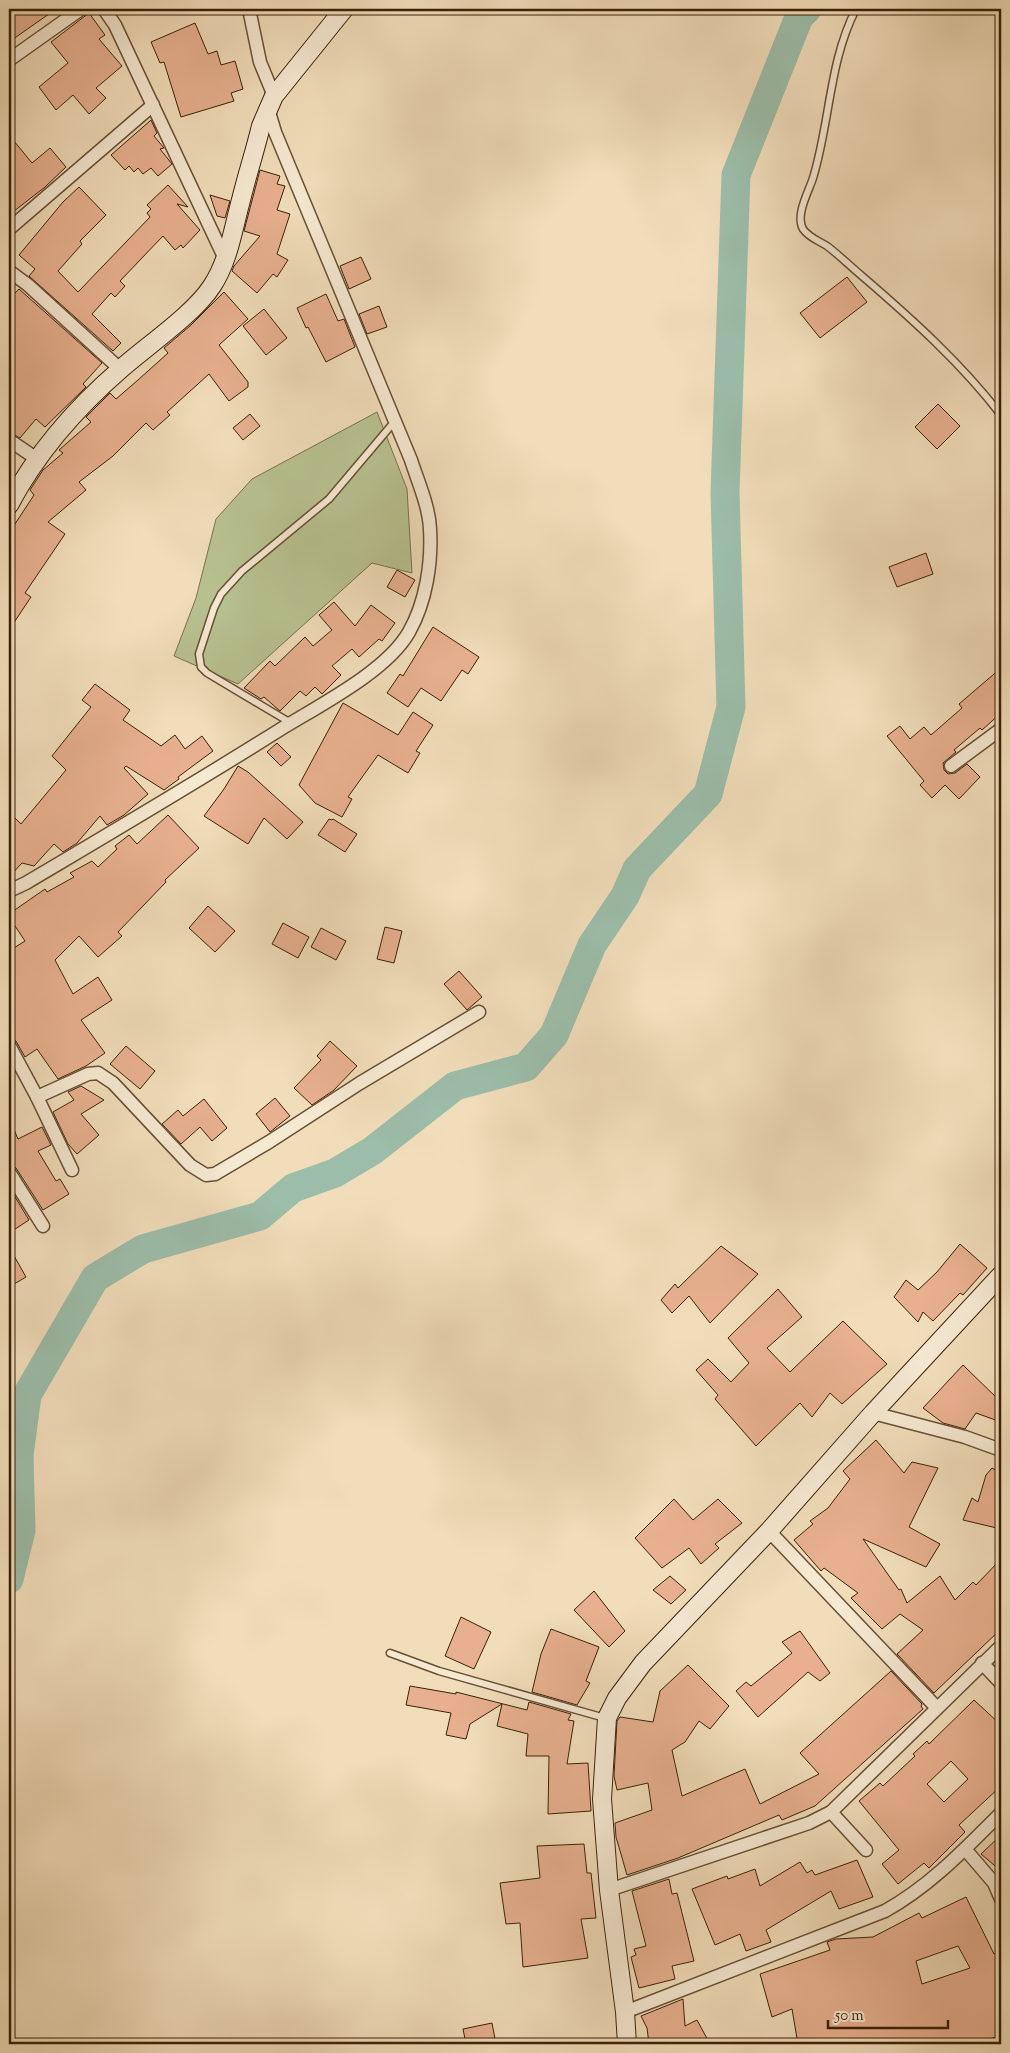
<svg xmlns="http://www.w3.org/2000/svg" width="1010" height="2053" font-family="'Sorts Mill Goudy',serif">
  <rect width="100%" height="100%" fill="#f1ddba"/>
  <filter id="stains"><feTurbulence type="fractalNoise" baseFrequency=".004" numOctaves="4"/><feColorMatrix values="0 0 0 0 .2 0 0 0 0 .09 0 0 0 0 .02 0 0 0 .5 -.17"/></filter>
  <radialGradient id="worn" r=".72"><stop offset=".6" stop-color="#630" stop-opacity="0"/><stop offset="1" stop-color="#630" stop-opacity=".3"/></radialGradient>
  <path fill="#b8c291" stroke="#7a724c" d="M 377,412 L 407,489 L 412,573 L 372,563 L 238,684 L 174,656 L 196,598 L 216,519 L 252,479 Z"/>
  <g fill="none" stroke-linecap="round" stroke-linejoin="round">
    <path stroke="#9cbda9" stroke-width="29" d="M 9,1579 L 21,1530 L 19,1455 L 27,1395 L 95,1278 L 143,1249 L 260,1216 L 293,1188 L 335,1173 L 372,1151 L 455,1086 L 526,1067 L 554,1035 L 592,945 L 625,896 L 637,869 L 708,794 L 731,707 L 725,493 L 736,175 L 799,17 L 807,9"/>
  </g>
  <g fill="#e8b090" stroke="#3b2107" fill-rule="evenodd">
    <path d="M 9,9 L 56,9 L 9,42 Z"/>
    <path d="M 89,13 L 105,35 L 99,39 L 122,66 L 96,88 L 106,98 L 89,114 L 73,95 L 56,110 L 39,87 L 68,63 L 51,42 Z"/>
    <path d="M 195,23 L 208,54 L 217,51 L 221,65 L 235,61 L 243,89 L 231,93 L 234,101 L 181,117 L 164,62 L 160,63 L 151,42 Z"/>
    <path d="M 151,120 L 157,133 L 154,136 L 164,148 L 160,149 L 172,164 L 158,176 L 151,168 L 143,174 L 138,168 L 134,172 L 129,166 L 125,170 L 111,155 Z"/>
    <path d="M 9,135 L 32,163 L 50,148 L 66,167 L 45,187 L 9,215 Z"/>
    <path d="M 260,170 L 280,176 L 277,184 L 285,186 L 277,210 L 290,214 L 277,254 L 288,260 L 277,277 L 273,274 L 257,293 L 232,271 L 234,266 L 260,236 L 244,231 Z"/>
    <path d="M 168,185 L 188,207 L 177,204 L 200,230 L 183,248 L 181,245 L 175,250 L 163,236 L 120,281 L 125,286 L 115,297 L 111,293 L 92,314 L 121,343 L 113,351 L 29,276 L 35,269 L 19,255 L 63,202 L 79,187 L 106,215 L 80,241 L 82,244 L 58,271 L 78,292 L 150,217 L 147,213 L 151,209 L 147,205 Z"/>
    <path d="M 210,195 L 230,201 L 225,218 L 217,216 Z"/>
    <path d="M 361,257 L 371,279 L 349,289 L 340,266 Z"/>
    <path d="M 847,277 L 867,302 L 820,338 L 800,313 Z"/>
    <path d="M 19,289 L 102,363 L 83,384 L 86,387 L 45,427 L 36,419 L 20,438 L 9,432 L 9,299 Z"/>
    <path d="M 224,292 L 248,319 L 219,345 L 248,382 L 248,387 L 229,401 L 209,374 L 167,412 L 170,415 L 153,430 L 146,423 L 113,456 L 79,482 L 86,490 L 48,522 L 65,534 L 25,593 L 31,597 L 9,630 L 9,533 L 34,495 L 30,490 L 43,470 L 63,453 L 59,450 L 91,422 L 86,417 L 110,393 L 116,399 L 138,380 L 168,353 L 164,348 L 190,326 Z"/>
    <path d="M 326,294 L 338,321 L 344,319 L 355,347 L 326,362 L 308,327 L 306,328 L 297,308 Z"/>
    <path d="M 379,306 L 387,327 L 367,334 L 359,314 Z"/>
    <path d="M 264,309 L 287,338 L 266,355 L 243,326 Z"/>
    <path d="M 938,404 L 960,426 L 937,449 L 915,427 Z"/>
    <path d="M 250,414 L 260,426 L 243,440 L 233,428 Z"/>
    <path d="M 926,553 L 933,574 L 897,587 L 889,567 Z"/>
    <path d="M 397,570 L 415,580 L 405,597 L 387,587 Z"/>
    <path d="M 334,602 L 355,626 L 371,605 L 395,623 L 382,641 L 379,639 L 359,657 L 352,649 L 332,666 L 341,675 L 322,694 L 315,687 L 306,696 L 300,691 L 280,711 L 264,697 L 261,699 L 244,688 L 270,661 L 275,666 L 305,637 L 313,646 L 332,630 L 319,615 Z"/>
    <path d="M 433,627 L 479,657 L 468,674 L 462,670 L 441,701 L 421,688 L 408,707 L 387,693 L 400,674 L 403,676 Z"/>
    <path d="M 1001,668 L 1001,713 L 982,730 L 980,728 L 954,750 L 956,752 L 943,763 L 944,770 L 948,774 L 955,773 L 967,764 L 980,777 L 959,799 L 945,785 L 932,798 L 920,785 L 924,781 L 887,736 L 900,726 L 910,739 L 924,727 L 931,735 L 962,708 L 959,704 Z"/>
    <path d="M 95,684 L 130,710 L 123,720 L 161,746 L 175,735 L 185,749 L 202,736 L 213,751 L 178,777 L 179,779 L 164,790 L 126,766 L 124,768 L 148,794 L 124,815 L 107,825 L 100,816 L 77,843 L 63,852 L 54,844 L 34,866 L 22,863 L 9,877 L 9,812 L 21,824 L 66,770 L 52,756 L 91,707 L 82,700 Z"/>
    <path d="M 343,703 L 398,735 L 413,712 L 433,725 L 416,751 L 420,753 L 408,773 L 378,755 L 348,797 L 352,799 L 342,817 L 315,803 L 299,785 Z"/>
    <path d="M 277,743 L 291,757 L 281,766 L 267,752 Z"/>
    <path d="M 238,766 L 248,772 L 303,822 L 287,839 L 264,818 L 248,844 L 204,816 L 224,789 Z"/>
    <path d="M 168,815 L 199,848 L 165,880 L 166,882 L 118,932 L 122,936 L 98,957 L 79,936 L 55,960 L 73,994 L 98,977 L 112,1000 L 81,1020 L 105,1053 L 86,1066 L 58,1079 L 37,1049 L 25,1057 L 16,1041 L 9,1037 L 9,951 L 25,941 L 9,917 L 9,914 L 45,889 L 47,892 L 74,877 L 70,873 L 92,861 L 98,867 L 117,849 L 115,846 L 129,835 L 137,844 Z"/>
    <path d="M 329,819 L 332,820 L 333,819 L 357,834 L 345,852 L 318,835 Z"/>
    <path d="M 208,906 L 235,931 L 215,952 L 189,928 Z"/>
    <path d="M 283,923 L 309,937 L 298,958 L 272,944 Z"/>
    <path d="M 385,927 L 402,931 L 394,963 L 377,959 Z"/>
    <path d="M 321,928 L 346,941 L 336,960 L 311,947 Z"/>
    <path d="M 459,971 L 482,997 L 467,1010 L 444,984 Z"/>
    <path d="M 330,1041 L 357,1066 L 334,1090 L 312,1105 L 294,1088 L 321,1060 L 317,1056 Z"/>
    <path d="M 126,1046 L 155,1071 L 140,1089 L 110,1064 Z"/>
    <path d="M 81,1086 L 104,1100 L 81,1114 L 99,1135 L 77,1154 L 68,1144 L 53,1112 L 74,1100 L 68,1092 Z"/>
    <path d="M 275,1098 L 290,1116 L 270,1132 L 256,1114 Z"/>
    <path d="M 204,1099 L 227,1128 L 212,1141 L 200,1127 L 181,1144 L 162,1124 L 178,1110 L 183,1116 Z"/>
    <path d="M 9,1118 L 18,1139 L 42,1127 L 51,1145 L 38,1151 L 56,1181 L 60,1179 L 69,1194 L 43,1210 L 16,1168 L 9,1164 Z"/>
    <path d="M 9,1187 L 29,1220 L 9,1233 Z"/>
    <path d="M 960,1244 L 987,1268 L 963,1295 L 960,1293 L 933,1321 L 923,1312 L 918,1322 L 894,1297 L 906,1280 L 918,1290 L 937,1272 Z"/>
    <path d="M 721,1246 L 758,1274 L 710,1323 L 689,1296 L 672,1313 L 661,1300 L 675,1284 L 678,1288 Z"/>
    <path d="M 9,1247 L 26,1277 L 9,1287 Z"/>
    <path d="M 778,1289 L 802,1317 L 767,1348 L 790,1372 L 843,1321 L 887,1364 L 842,1404 L 830,1393 L 812,1417 L 800,1403 L 756,1446 L 715,1399 L 718,1395 L 696,1370 L 708,1359 L 731,1382 L 749,1363 L 728,1338 Z"/>
    <path d="M 963,1365 L 1001,1402 L 1001,1422 L 976,1413 L 965,1429 L 943,1423 L 923,1408 Z"/>
    <path d="M 876,1440 L 904,1473 L 912,1462 L 938,1468 L 909,1527 L 940,1544 L 926,1567 L 863,1539 L 899,1590 L 901,1589 L 907,1603 L 940,1576 L 955,1600 L 973,1582 L 976,1585 L 1001,1559 L 1001,1629 L 934,1693 L 897,1654 L 923,1630 L 900,1614 L 882,1629 L 851,1598 L 858,1593 L 824,1568 L 821,1571 L 794,1540 L 813,1524 L 810,1521 L 828,1508 L 850,1479 L 843,1471 Z"/>
    <path d="M 992,1468 L 1001,1473 L 1001,1529 L 963,1520 L 972,1498 L 978,1502 L 986,1475 Z"/>
    <path d="M 674,1499 L 693,1520 L 718,1499 L 742,1523 L 715,1544 L 719,1548 L 701,1564 L 689,1548 L 662,1568 L 635,1538 Z"/>
    <path d="M 670,1576 L 686,1590 L 671,1604 L 653,1590 Z"/>
    <path d="M 594,1591 L 625,1631 L 609,1647 L 574,1610 Z"/>
    <path d="M 461,1617 L 491,1632 L 474,1669 L 445,1656 Z"/>
    <path d="M 551,1629 L 599,1647 L 586,1681 L 590,1683 L 577,1705 L 532,1692 L 541,1654 Z"/>
    <path d="M 800,1631 L 830,1673 L 820,1681 L 808,1672 L 758,1717 L 736,1691 L 746,1682 L 751,1686 L 792,1653 L 782,1642 Z"/>
    <path d="M 688,1665 L 729,1706 L 710,1729 L 699,1721 L 685,1742 L 672,1750 L 682,1796 L 745,1769 L 760,1804 L 819,1774 L 800,1753 L 891,1671 L 922,1704 L 921,1706 L 923,1709 L 815,1806 L 782,1820 L 779,1815 L 678,1858 L 627,1875 L 616,1837 L 615,1823 L 652,1810 L 648,1783 L 617,1790 L 614,1776 L 617,1721 L 620,1717 L 653,1722 L 660,1691 Z"/>
    <path d="M 410,1686 L 456,1694 L 456,1692 L 527,1710 L 529,1702 L 571,1714 L 568,1720 L 574,1721 L 567,1764 L 588,1763 L 591,1811 L 548,1814 L 549,1756 L 526,1756 L 528,1734 L 497,1726 L 502,1704 L 470,1724 L 466,1739 L 446,1735 L 451,1713 L 406,1705 Z"/>
    <path d="M 974,1700 L 1001,1725 L 1001,1786 L 959,1825 L 965,1832 L 929,1868 L 924,1863 L 898,1884 L 882,1864 L 899,1850 L 859,1801 L 880,1783 L 883,1786 L 915,1756 L 913,1754 L 927,1741 L 929,1744 ZM 951,1761 L 968,1779 L 944,1802 L 927,1784 Z"/>
    <path d="M 1001,1835 L 1001,1871 L 981,1854 Z"/>
    <path d="M 584,1844 L 587,1873 L 591,1873 L 596,1918 L 581,1919 L 588,1958 L 523,1967 L 520,1923 L 506,1924 L 500,1883 L 540,1878 L 537,1846 Z"/>
    <path d="M 857,1860 L 873,1897 L 839,1909 L 831,1891 L 766,1930 L 771,1942 L 746,1951 L 740,1934 L 715,1945 L 692,1889 L 727,1876 L 728,1879 L 755,1869 L 760,1886 L 800,1862 L 807,1873 L 812,1870 L 815,1875 Z"/>
    <path d="M 669,1879 L 672,1894 L 677,1893 L 694,1961 L 672,1966 L 675,1979 L 639,1988 L 631,1957 L 636,1955 L 634,1949 L 646,1946 L 632,1891 Z"/>
    <path d="M 966,1897 L 994,1954 L 998,1952 L 1001,1963 L 1001,2035 L 978,2044 L 798,2044 L 792,2009 L 772,2017 L 760,1974 L 830,1950 L 827,1942 L 836,1939 L 873,1937 L 919,1913 L 922,1918 ZM 958,1946 L 970,1968 L 922,1984 L 916,1961 Z"/>
    <path d="M 683,1999 L 685,2026 L 697,2020 L 710,2044 L 649,2044 L 647,2028 L 641,2016 Z"/>
    <path d="M 492,2023 L 496,2044 L 466,2044 L 463,2029 Z"/>
  </g>
  <g fill="none" stroke-linecap="round" stroke-linejoin="round">
    <defs>
      <g id="lane">
        <path d="M 279,9 L 293,9"/>
        <path d="M 856,9 C 829,61 830,123 813,178 C 809,191 795,215 803,229 C 808,237 819,241 827,246 C 839,255 850,266 862,276 C 912,319 961,363 1001,415"/>
        <path d="M 291,723 L 207,673 L 201,667 L 199,654 L 214,608 L 221,594 L 242,571 L 329,499 L 395,421"/>
        <path d="M 390,1653 L 439,1671 L 605,1718"/>
      </g>
      <g id="street">
        <path d="M 104,9 L 115,25 L 225,259"/>
        <path d="M 249,9 L 260,62 L 274,96"/>
        <path d="M 9,60 L 81,9"/>
        <path d="M 9,229 L 153,105"/>
        <path d="M 9,271 L 28,285 L 120,369"/>
        <path d="M 9,440 L 37,459"/>
        <path d="M 951,766 L 1001,729"/>
        <path d="M 9,891 L 26,883 C 112,832 197,782 281,729 C 320,705 387,671 409,632 C 426,602 432,563 430,529 C 429,506 418,482 411,460 L 275,132 L 268,109"/>
        <path d="M 9,1045 L 37,1097 L 72,1170"/>
        <path d="M 37,1097 L 88,1074 L 98,1073 L 113,1083 L 190,1165 L 206,1175 L 215,1174 L 269,1142 L 360,1083 L 479,1012"/>
        <path d="M 9,1172 L 43,1226"/>
        <path d="M 873,1413 L 965,1437 L 1001,1450"/>
        <path d="M 769,1531 L 937,1708"/>
        <path d="M 982,1663 L 1001,1683"/>
        <path d="M 831,1812 L 866,1850"/>
        <path d="M 965,1849 L 994,1883 L 1001,1899"/>
        <path d="M 609,1890 L 809,1823 L 831,1812 L 1001,1646"/>
        <path d="M 625,2012 L 885,1911 C 930,1886 965,1849 1001,1813"/>
      </g>
      <g id="secondary">
        <path d="M 9,505 C 36,454 78,406 122,368 C 148,345 194,314 212,286 C 229,260 233,229 241,200 C 247,175 255,151 261,126 L 274,96 L 344,9"/>
        <path d="M 627,2044 L 625,2012 L 609,1890 L 602,1799 L 607,1718 L 617,1698 L 643,1663 L 769,1531 L 873,1413 L 1001,1275"/>
      </g>
    </defs>
    <use href="#lane" stroke="#685034" stroke-width="9"/>
    <use href="#street" stroke="#685034" stroke-width="15"/>
    <use href="#secondary" stroke="#3b2107" stroke-width="20"/>
    <use href="#lane" stroke="#f6e9d2" stroke-width="6"/>
    <use href="#street" stroke="#f6e9d2" stroke-width="12"/>
    <use href="#secondary" stroke="#f6e9d2" stroke-width="18"/>
  </g>
  <rect width="1010" height="2053" fill="none" stroke="#f1ddba" stroke-width="30"/>
  <rect x="10" y="10" width="990" height="2033" fill="none" stroke="#3b2107" stroke-width="2.5"/>
  <rect x="15" y="15" width="980" height="2023" fill="none" stroke="#3b2107"/>
  <path d="M828 2020v8h120v-8" fill="none" stroke="#3b2107" stroke-width="2.5"/>
  <text x="835" y="2020" font-size="15" fill="#3b2107" stroke="#f6e9d2" stroke-width="4" paint-order="stroke">50 m</text>
  <rect width="100%" height="100%" filter="url(#stains)"/>
  <rect width="100%" height="100%" fill="url(#worn)"/>
</svg>
